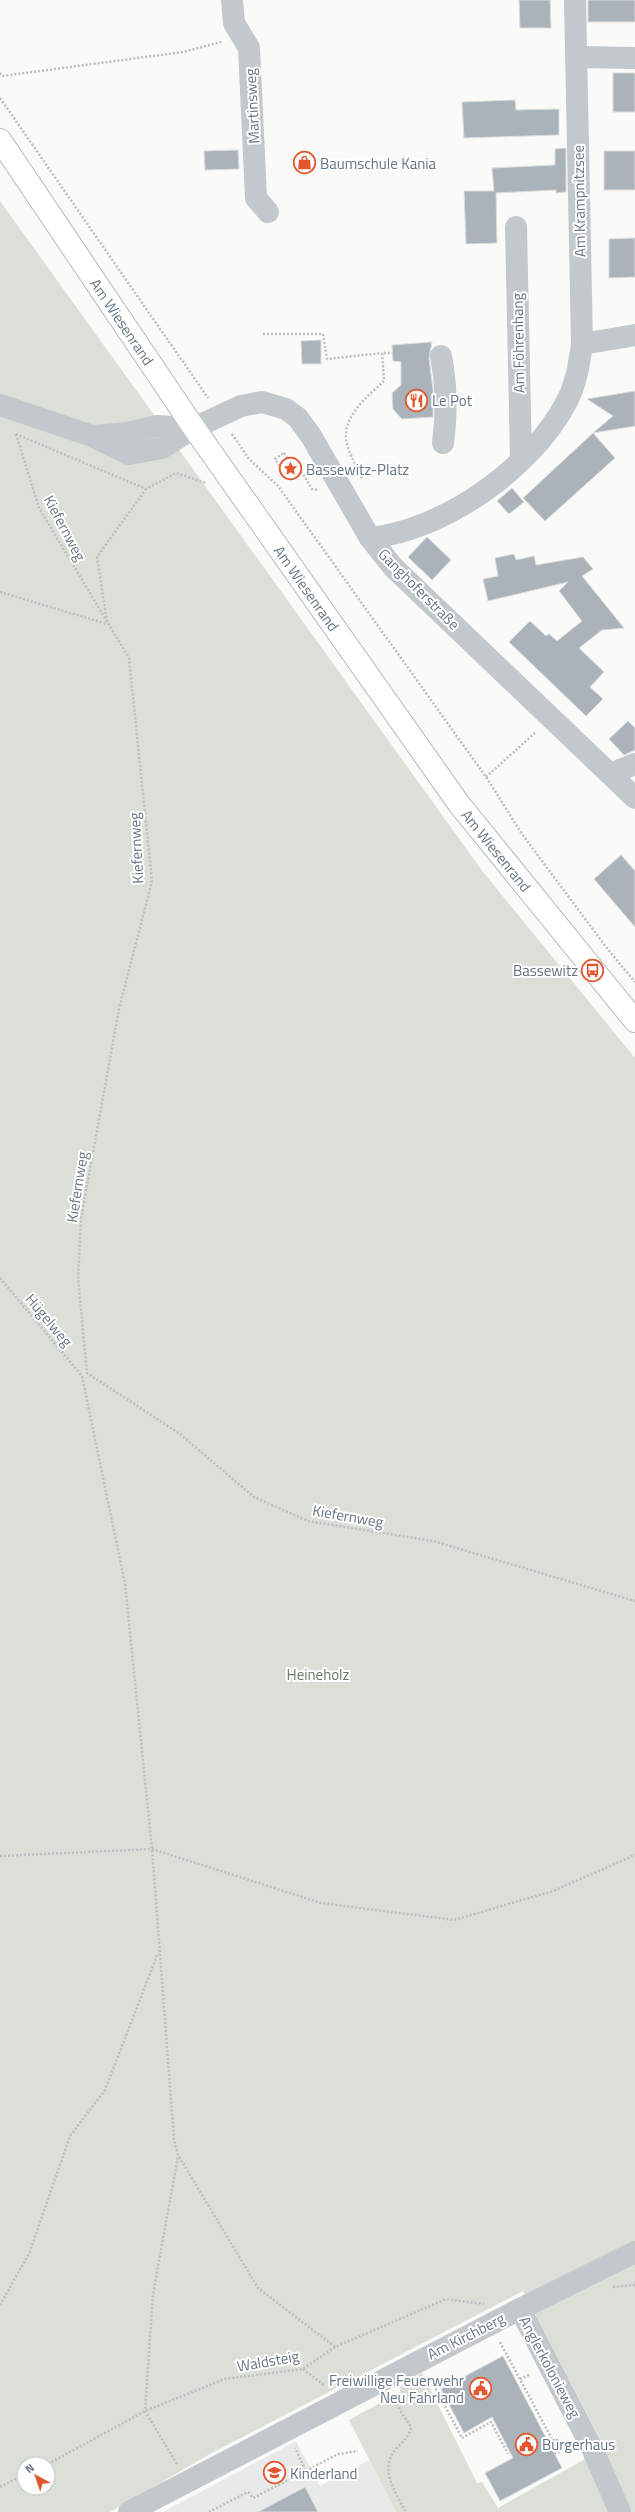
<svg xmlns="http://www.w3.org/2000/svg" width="635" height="2512" font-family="'Titillium Web',sans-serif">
  <rect width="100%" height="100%" fill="#fafaf8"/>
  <path fill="#e8e9e9" d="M 296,2441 L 320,2486 L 369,2460 L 396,2512 L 163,2512 Z"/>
  <path fill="#dadfd7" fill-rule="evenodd" d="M 0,201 L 483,872 L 635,1058 L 635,2512 L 396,2512 L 349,2420 L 400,2392 L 400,2387 L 422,2373 L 477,2483 L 482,2482 L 498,2508 L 585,2459 L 587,2463 L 607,2452 L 523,2291 L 210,2454 L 110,2512 L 0,2512 ZM 24,2464 L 48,2464 L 48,2488 L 24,2488 Z"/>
  <g fill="#aab3b9" stroke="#dcdcda">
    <path d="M 519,0 L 550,0 L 551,28 L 520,28 Z"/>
    <rect x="588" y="0" width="47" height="22"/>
    <rect x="613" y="73" width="22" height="39"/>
    <path d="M 515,100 L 516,110 L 559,109 L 559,135 L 464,138 L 462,102 Z"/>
    <path d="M 566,148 L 566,192 L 556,193 L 556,190 L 496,193 L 497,243 L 466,244 L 464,191 L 494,191 L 492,168 L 555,165 L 555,149 Z"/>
    <path d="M 238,150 L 239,169 L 205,170 L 204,151 Z"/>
    <rect x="604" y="151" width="31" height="39"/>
    <path d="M 635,238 L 635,277 L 609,278 L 609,239 Z"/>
    <path d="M 321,340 L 321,364 L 302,364 L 301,341 Z"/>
    <path d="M 432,342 L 429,358 L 433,390 L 433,417 L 402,419 L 393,409 L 392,393 L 401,385 L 401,362 L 393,361 L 392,345 Z"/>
    <path d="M 635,391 L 635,426 L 593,433 L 613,416 L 587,399 Z"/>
    <path d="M 593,433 L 615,458 L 545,521 L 523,498 Z"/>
    <path d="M 512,488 L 524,502 L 509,514 L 497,501 Z"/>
    <path d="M 427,537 L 451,560 L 432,580 L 408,557 Z"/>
    <path d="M 514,554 L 516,560 L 534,556 L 536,565 L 583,557 L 593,569 L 582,576 L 624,628 L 602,630 L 579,648 L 604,672 L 590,687 L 603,699 L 586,716 L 509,642 L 530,621 L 546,636 L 549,634 L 557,641 L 582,621 L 559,591 L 568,582 L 488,601 L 483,579 L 498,576 L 495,558 Z"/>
    <path d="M 628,721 L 635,728 L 635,750 L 624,755 L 609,739 Z"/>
    <path d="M 621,855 L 635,871 L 635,927 L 594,879 Z"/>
    <path d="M 503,2356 L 562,2468 L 500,2501 L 485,2473 L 513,2458 L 492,2417 L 464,2433 L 441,2389 Z"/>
    <path d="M 305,2487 L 318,2512 L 258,2512 Z"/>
  </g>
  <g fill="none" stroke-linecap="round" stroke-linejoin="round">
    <defs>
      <g id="major">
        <path id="s1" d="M 0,140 L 194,428 L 459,804 L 635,1021"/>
      </g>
    </defs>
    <use href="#major" stroke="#b5babe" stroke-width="24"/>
    <g stroke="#bbbfc2" stroke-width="2.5" stroke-dasharray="2 2" stroke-linecap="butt">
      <path d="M 0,73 L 2,76 L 183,52 L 221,42"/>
      <path d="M 0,98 L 208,398"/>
      <path d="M 263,334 L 323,334 L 327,359 L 382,353"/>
      <path d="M 16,434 L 39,508 L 129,658 L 152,881 L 119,1009 L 81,1219 L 78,1278 L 87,1373 L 180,1434 L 254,1497 L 308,1521 L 433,1541 L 635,1601"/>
      <path d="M 16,434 L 146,489 L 176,473 L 206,483"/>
      <path d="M 232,434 L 249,459 L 278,486 L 486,777 L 522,834 L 606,947 L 635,982"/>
      <path d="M 284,453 L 290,461 L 281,468 L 275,459 Z"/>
      <path d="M 286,465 L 303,474 L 312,489 L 318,490"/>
      <path d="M 362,478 C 357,467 350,456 347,444 C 340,418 367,397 384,381 L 382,353 L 392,353"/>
      <path d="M 0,592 L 107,624"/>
      <path d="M 107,622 L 97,557 L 146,489"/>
      <path d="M 486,777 L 536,732"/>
      <path d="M 0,1278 L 82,1376 L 125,1584 L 152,1849 L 174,2139 L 178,2155 L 258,2288 L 335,2347"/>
      <path d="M 0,1856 L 152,1849 L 321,1903 L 454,1920 L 553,1891 L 635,1855"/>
      <path d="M 613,2287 L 635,2285"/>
      <path d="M 0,2305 L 29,2254 L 70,2136 L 105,2090 L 158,1953"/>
      <path d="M 500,2342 L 559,2452 L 554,2454"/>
      <path d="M 303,2369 L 325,2386"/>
      <path d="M 430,2378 L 462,2438 L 491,2422 L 508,2454"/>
      <path d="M 520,2379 L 531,2374"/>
      <path d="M 395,2396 L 400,2410 L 411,2427 C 410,2436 402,2442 396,2449 C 378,2469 396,2493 406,2512"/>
      <path d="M 48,2464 L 145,2411 L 225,2379 L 303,2369 L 335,2347 L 446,2299 L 484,2304"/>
      <path d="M 177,2464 L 145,2411 L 153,2294 L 178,2156"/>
      <path d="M 306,2471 L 338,2454 L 358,2451"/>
      <path d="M 0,2487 L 24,2475"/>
      <path d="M 209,2512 L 248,2492 L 253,2498 L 306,2471 L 295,2448"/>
    </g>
    <g stroke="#c3c8cc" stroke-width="22">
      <path d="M 232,0 L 234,23 L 249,48 L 256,198 L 268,212"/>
      <path d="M 575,0 L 582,344"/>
      <path d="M 577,57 L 635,58"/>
      <path d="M 516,227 L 521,459"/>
      <path d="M 441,356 C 447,387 447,413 443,443"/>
      <path d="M 0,405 L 92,436 L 129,454 L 162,448 L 194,428 L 241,406 L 262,402 L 286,409 L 298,418 L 311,436 L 370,538 L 393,567 L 635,798"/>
      <path d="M 93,436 L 127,433 L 157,426 L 194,428"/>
      <path d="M 370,538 C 444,530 531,469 566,403 C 576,385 579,365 582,344 L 635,335"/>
      <path d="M 610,774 L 635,764"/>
      <path d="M 520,2309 L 592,2448 L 620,2512"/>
      <path d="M 129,2512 L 520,2309 L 635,2252"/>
    </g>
    <use href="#major" stroke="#fff" stroke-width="22"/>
  </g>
  <defs>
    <symbol id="shop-ring" viewBox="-11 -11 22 22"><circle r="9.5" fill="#fff" stroke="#e4572e" stroke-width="1.5"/><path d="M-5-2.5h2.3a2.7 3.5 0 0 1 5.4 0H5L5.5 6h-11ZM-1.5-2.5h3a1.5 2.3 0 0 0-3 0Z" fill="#e4572e"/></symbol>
    <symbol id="restaurant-ring" viewBox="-11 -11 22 22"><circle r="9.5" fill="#fff" stroke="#e4572e" stroke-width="1.5"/><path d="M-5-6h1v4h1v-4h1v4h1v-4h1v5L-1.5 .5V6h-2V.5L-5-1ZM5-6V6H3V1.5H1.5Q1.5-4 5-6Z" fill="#e4572e"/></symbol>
    <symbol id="sight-ring" viewBox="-11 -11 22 22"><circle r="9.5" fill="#fff" stroke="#e4572e" stroke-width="1.5"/><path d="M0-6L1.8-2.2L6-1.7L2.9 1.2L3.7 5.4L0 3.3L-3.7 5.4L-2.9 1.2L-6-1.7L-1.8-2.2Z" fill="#e4572e"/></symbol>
    <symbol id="bus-ring" viewBox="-11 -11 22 22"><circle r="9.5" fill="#fff" stroke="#e4572e" stroke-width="1.5"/><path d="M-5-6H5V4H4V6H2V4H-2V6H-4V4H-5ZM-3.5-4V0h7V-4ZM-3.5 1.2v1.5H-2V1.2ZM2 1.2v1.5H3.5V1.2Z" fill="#e4572e"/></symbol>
    <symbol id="civic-ring" viewBox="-11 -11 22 22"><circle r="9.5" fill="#fff" stroke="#e4572e" stroke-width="1.5"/><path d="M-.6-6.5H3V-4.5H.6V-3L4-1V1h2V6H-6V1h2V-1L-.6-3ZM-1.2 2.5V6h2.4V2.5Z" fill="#e4572e"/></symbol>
    <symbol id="school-ring" viewBox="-11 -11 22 22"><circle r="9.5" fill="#fff" stroke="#e4572e" stroke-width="1.5"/><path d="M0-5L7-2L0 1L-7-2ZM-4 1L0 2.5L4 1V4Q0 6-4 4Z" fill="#e4572e"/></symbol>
  </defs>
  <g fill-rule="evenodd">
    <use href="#shop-ring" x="292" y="150" width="25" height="25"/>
    <use href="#restaurant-ring" x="404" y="388" width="25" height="25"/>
    <use href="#sight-ring" x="278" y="456" width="25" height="25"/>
    <use href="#bus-ring" x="580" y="958" width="25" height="25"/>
    <use href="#civic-ring" x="468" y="2376" width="25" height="25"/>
    <use href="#civic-ring" x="514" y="2432" width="25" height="25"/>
    <use href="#school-ring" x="262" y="2460" width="25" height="25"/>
  </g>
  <g text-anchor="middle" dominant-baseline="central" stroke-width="4" stroke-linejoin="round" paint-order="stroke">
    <g font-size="15" fill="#657683" stroke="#fff">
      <text transform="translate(252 106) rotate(-93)">Martinsweg</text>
      <text transform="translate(579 201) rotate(-91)">Am Krampnitzsee</text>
      <text stroke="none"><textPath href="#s1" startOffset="219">Am Wiesenrand</textPath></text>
      <text transform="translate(518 343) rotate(-91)">Am Föhrenhang</text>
      <text transform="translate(65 528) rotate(62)">Kiefernweg</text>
      <text stroke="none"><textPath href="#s1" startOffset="543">Am Wiesenrand</textPath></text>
      <text transform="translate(419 589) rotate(45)">Ganghoferstraße</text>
      <text transform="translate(136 848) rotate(-93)">Kiefernweg</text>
      <text stroke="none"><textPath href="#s1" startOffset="867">Am Wiesenrand</textPath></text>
      <text transform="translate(77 1187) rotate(-81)">Kiefernweg</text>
      <text transform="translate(49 1320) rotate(50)">Hügelweg</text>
      <text transform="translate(348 1516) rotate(10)">Kiefernweg</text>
      <text transform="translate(466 2336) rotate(-27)">Am Kirchberg</text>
      <text transform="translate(268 2361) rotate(-10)">Waldsteig</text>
      <text transform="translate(550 2367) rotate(62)">Anglerkolonieweg</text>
    </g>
    <g font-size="15" fill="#657683" stroke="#fff" text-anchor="start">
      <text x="320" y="163">Baumschule Kania</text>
      <text x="432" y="400">Le Pot</text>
      <text x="306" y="469">Bassewitz-Platz</text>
      <text x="578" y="970" text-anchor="end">Bassewitz</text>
      <text x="464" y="2380" text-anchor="end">Freiwillige Feuerwehr<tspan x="464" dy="17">Neu Fahrland</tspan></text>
      <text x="542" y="2444">Bürgerhaus</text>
      <text x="290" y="2473">Kinderland</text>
    </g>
    <g font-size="15" fill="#687a64" stroke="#fff">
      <text x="318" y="1674">Heineholz</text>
    </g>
  </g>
  <g transform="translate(36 2476) rotate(320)"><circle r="19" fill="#ffffff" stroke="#c1c8cd"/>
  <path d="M0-3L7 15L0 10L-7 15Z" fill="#e4572e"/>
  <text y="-6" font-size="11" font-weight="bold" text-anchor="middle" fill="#657683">N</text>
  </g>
</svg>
